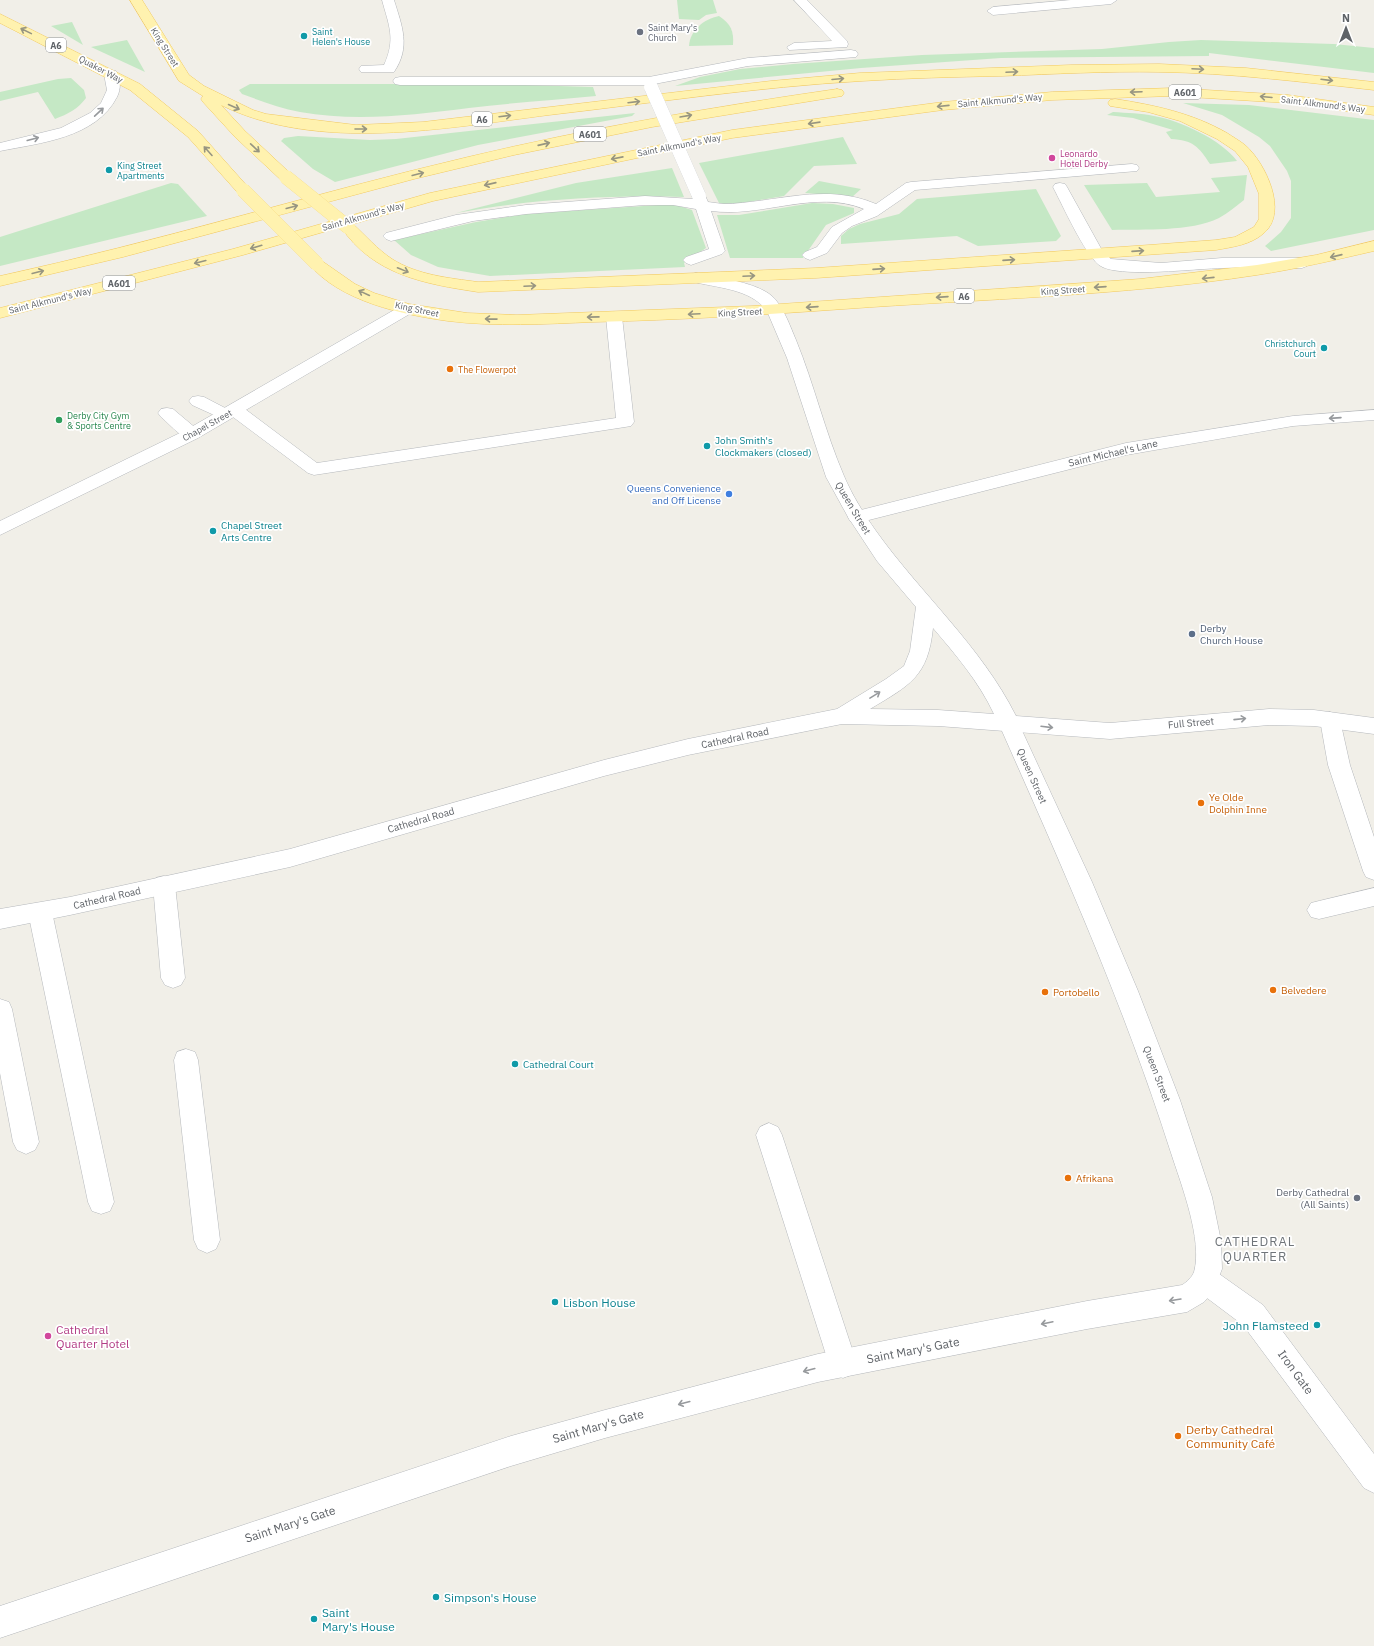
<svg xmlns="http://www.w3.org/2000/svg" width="1374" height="1646" font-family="'IBM Plex Sans',sans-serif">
  <rect width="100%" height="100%" fill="#f1efe8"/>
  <g fill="#c5e8c5">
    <path d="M 677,0 L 713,0 L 717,13 L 706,15 L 699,20 L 679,19 Z"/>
    <path d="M 719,16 C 731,24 734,31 733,45 L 689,46 C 690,30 704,19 719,16 Z"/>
    <path d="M 72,22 L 83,45 L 51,26 Z"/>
    <path d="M 127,40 L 145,72 L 91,47 Z"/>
    <path d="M 1201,40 L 1334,44 L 1374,48 L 1374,73 L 1209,53 L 1209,56 L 1001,58 L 861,68 L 675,86 L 700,77 L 740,69 L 793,64 L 922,55 L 1102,49 L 1169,42 Z"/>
    <path d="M 71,78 L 84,90 L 86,98 C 78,109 68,114 55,119 L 38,92 L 0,101 L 0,92 L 58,79 Z"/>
    <path d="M 250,84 L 491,84 L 593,87 L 596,96 C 553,100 511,103 469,108 C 413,115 356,122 300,112 C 280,108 261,101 242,94 L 239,90 Z"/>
    <path d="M 1183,103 L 1249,105 L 1374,120 L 1374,230 L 1271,251 L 1265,246 L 1281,232 L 1291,218 L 1291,181 L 1287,171 L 1270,146 L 1259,137 L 1222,115 Z"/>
    <path d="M 1113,112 C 1127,113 1141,113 1154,116 C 1179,120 1222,140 1237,161 L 1210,164 C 1199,147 1193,140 1171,139 L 1166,132 L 1173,130 L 1133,118 L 1107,115 Z"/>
    <path d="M 635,113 L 632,116 L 478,145 L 335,182 L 313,169 L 281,141 L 284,138 L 298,136 L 370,140 L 396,139 Z"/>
    <path d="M 843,137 L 857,164 L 814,166 L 784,196 L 730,205 L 719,203 L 699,163 Z"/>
    <path d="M 672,168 L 684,197 C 607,195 532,199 456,213 L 576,183 Z"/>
    <path d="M 1247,175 L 1244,200 C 1236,206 1228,213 1219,218 C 1190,232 1144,229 1112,230 L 1084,185 L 1147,183 L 1156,197 L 1220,192 L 1211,178 Z"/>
    <path d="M 819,181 L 861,189 L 852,197 L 805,193 Z"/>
    <path d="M 171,183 L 178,184 L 207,216 L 0,266 L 0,237 Z"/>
    <path d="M 1036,189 L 1061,236 L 1056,241 L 978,246 L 957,236 L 841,244 L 841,236 L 849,229 L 860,224 L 899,214 L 917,199 Z"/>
    <path d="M 812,203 L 833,204 L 854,208 L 854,213 L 826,225 L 803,258 L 730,258 L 717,215 L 739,215 Z"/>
    <path d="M 673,204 L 692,210 L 706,248 L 684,263 L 685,267 L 490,276 L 438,267 L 411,255 L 394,240 L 476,222 L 525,214 Z"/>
  </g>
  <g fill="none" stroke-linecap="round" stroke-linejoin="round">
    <defs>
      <g id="service">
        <path d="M 1060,183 L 1065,184 L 1067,187 L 1103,252 L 1111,259 L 1161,263 L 1222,258 L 1302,258 L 1307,260 L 1310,263 L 1307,266 L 1302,268 C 1276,268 1249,267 1223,268 C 1199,268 1117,279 1099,265 C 1084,253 1063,206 1053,187 L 1055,184 Z"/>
        <path d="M 614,312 L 620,314 L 622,317 L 634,422 L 631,426 L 625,427 L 314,475 L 308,473 L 233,417 L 225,420 L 192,405 L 189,401 L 192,397 L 198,396 L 204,397 L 227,409 L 229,406 L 235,405 L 241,406 L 317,463 L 616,418 L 606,317 L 608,314 Z"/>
        <path d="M 167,408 L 173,409 L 198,430 L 201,434 L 198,438 C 183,442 172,426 161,417 L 158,413 L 161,409 Z"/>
        <path d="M 1330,712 L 1337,715 L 1340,720 L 1350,765 L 1374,837 L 1374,880 L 1366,877 L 1363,871 L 1328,765 L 1320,720 L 1323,715 Z"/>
        <path d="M 164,876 L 172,878 L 175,885 L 185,978 L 181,985 L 173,988 L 165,985 L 161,978 L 153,885 L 156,878 Z"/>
        <path d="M 1374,888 L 1374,906 L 1319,919 L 1311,917 L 1307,910 L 1311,903 L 1319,901 Z"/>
        <path d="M 40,903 L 48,905 L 52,912 L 114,1202 L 110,1211 L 101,1214 L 92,1211 L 88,1202 L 28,912 L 32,905 Z"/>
        <path d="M 0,999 L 9,1002 L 12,1009 L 39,1142 L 35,1150 L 26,1154 L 17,1150 L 13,1142 L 0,1073 Z"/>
        <path d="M 186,1049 L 195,1052 L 198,1060 L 220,1240 L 216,1249 L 207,1253 L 198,1249 L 194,1240 L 174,1060 L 177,1052 Z"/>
        <path d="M 769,1123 L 778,1127 L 782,1135 L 857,1364 L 853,1374 L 843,1378 L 833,1374 L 829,1364 L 756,1135 L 760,1127 Z"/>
        <path d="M 1205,1267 L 1215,1271 L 1263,1305 L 1374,1454 L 1374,1493 L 1364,1488 L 1243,1325 L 1195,1289 L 1191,1280 L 1195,1271 Z"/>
      </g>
      <g id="pedestrian">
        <path d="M 851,50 L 856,51 L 858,54 L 856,57 L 748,66 L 649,85 L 400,85 L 395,84 L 393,81 L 395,78 L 400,77 L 649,77 L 748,58 Z"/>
        <path d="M 1132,164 L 1137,165 L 1139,168 L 1137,171 L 915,190 L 877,216 L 852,226 L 842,233 L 827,253 L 810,260 L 805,258 L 802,255 L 805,252 L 817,247 L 832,227 L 864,209 C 815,189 762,218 711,211 L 725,251 L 722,254 L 691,265 L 686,263 L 683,260 L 686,257 L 709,249 L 696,209 L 673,205 L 645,205 L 526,214 L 473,221 L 391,241 L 386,239 L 383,236 L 386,233 L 456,215 L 526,205 L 645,196 L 693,199 L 692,196 L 694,193 L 704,193 L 708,202 L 723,204 C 775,203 825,182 876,204 L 906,183 L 911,182 Z"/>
      </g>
      <g id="minor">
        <path d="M 382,0 L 394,0 C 402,26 411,47 394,72 L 361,72 L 359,69 L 361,66 L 384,65 C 396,39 389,26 382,0 Z"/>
        <path d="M 794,0 L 807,0 L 847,41 L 848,44 L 847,47 L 789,50 L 787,47 L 794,43 L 832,41 Z"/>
        <path d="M 1071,0 L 1117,0 L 1111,4 L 993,15 L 987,11 L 993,7 Z"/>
        <path d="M 111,70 L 116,71 C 121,79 121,89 117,97 C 96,138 40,143 0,151 L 0,143 L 61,128 L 90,113 L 101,103 L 107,90 L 104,74 L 106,71 Z"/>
        <path d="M 1374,410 L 1374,420 L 1293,426 L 1126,455 L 857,523 L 850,521 L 848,517 L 850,513 L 857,511 L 1126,443 L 1293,416 Z"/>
        <path d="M 1008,714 L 1015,717 L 1018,722 L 1092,882 L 1138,991 L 1180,1100 L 1212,1197 L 1221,1241 L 1222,1269 L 1213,1292 L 1204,1302 L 1187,1312 L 1087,1329 L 818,1382 L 605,1438 L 511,1466 L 0,1638 L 0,1606 L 511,1436 L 605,1410 L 818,1354 L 1087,1301 L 1182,1285 C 1187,1282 1192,1277 1194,1272 C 1203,1240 1181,1184 1171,1153 C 1124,1005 1061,864 998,722 L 1001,717 Z"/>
      </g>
      <g id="tertiary">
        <path d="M 696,273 C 718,278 760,282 775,299 C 785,311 790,326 796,340 C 814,384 825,432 844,476 C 852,495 864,514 876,531 C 921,594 981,646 1016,716 L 1110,723 L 1269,709 L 1314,710 L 1374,718 L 1374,734 L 1314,726 L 1269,725 L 1110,739 L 938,726 L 842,724 L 688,755 L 604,776 L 290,867 L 70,915 L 0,929 L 0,909 L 70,897 L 290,849 L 604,760 L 688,739 L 837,709 L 886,679 L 904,666 L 910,651 L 916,607 L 877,561 L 848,517 L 826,477 L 787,358 L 767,311 C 750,288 716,288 690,281 L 688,278 L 690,275 ZM 933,628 C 956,655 979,682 994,714 L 938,710 L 870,709 C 910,685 928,677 933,628 Z"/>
        <path d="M 407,304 L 413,306 L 415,309 L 413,312 L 198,438 L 0,535 L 0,521 L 186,430 L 401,306 Z"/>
      </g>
      <g id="primary">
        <path d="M 130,0 L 142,0 L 189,75 L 204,86 L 253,110 L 266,114 L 356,125 L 423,122 L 771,81 L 860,73 L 1071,65 L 1159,64 L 1246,68 L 1374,82 L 1374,90 C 1302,82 1231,73 1159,72 C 1107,71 1054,74 1002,76 C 955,77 908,78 862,81 C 757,87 653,103 549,115 C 446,128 318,153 221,105 L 245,131 L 291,174 L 293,177 L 291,180 L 281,180 L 235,137 L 203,102 L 201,99 L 203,96 L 179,81 Z"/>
        <path d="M 0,14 L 140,84 L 198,131 L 248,187 L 250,190 L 248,193 L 238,193 L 188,137 L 130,90 L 0,23 Z"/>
        <path d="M 1173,88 L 1288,95 L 1374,107 L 1374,115 L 1288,103 L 1173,96 L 1052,100 L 943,110 L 732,138 L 433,201 L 353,224 C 366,236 377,249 392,259 C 417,275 449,278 478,282 L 816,268 L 1149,245 L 1216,240 L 1235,237 L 1254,227 L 1259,219 L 1259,194 L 1248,167 L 1235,151 L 1217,139 L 1180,121 L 1148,112 L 1110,106 L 1108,103 L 1110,100 L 1115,99 C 1154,105 1192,113 1227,133 C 1233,137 1240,141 1245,145 C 1265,162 1289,212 1264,233 C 1251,245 1232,247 1216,250 L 816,278 L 478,292 C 425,284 373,275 341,227 L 243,255 L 0,318 L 0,308 L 233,249 L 430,193 L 732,130 L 943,102 L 1052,92 Z"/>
        <path d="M 837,89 L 842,90 L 844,93 L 842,96 L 652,127 L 514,155 L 414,179 L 123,257 L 0,286 L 0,276 C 157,242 311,194 468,157 C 590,128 713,107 837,89 Z"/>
        <path d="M 1374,241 L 1374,251 C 1335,260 1296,269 1257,275 C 1121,296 982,299 844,309 C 761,315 678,320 594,322 C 545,324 496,327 448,321 C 403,315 339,301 309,264 L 312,261 L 322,261 L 355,284 L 374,293 L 409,304 L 467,313 L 517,315 L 752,306 L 1140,279 L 1257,265 L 1316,255 Z"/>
      </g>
    </defs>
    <use href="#service" stroke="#b5b8bc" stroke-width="1"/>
    <use href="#pedestrian" stroke="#b5b8bc" stroke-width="1"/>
    <use href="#minor" stroke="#b5b8bc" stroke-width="1"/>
    <use href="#tertiary" stroke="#b5b8bc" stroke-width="1"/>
    <use href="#primary" stroke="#f2c960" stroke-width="1"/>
    <use href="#service" fill="#fff" fill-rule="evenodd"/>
    <use href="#pedestrian" fill="#fff" fill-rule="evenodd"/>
    <use href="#minor" fill="#fff" fill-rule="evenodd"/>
    <use href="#tertiary" fill="#fff" fill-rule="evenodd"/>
    <use href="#primary" fill="#fff2af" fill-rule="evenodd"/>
    <defs>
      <path id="pedestrian-bridge" d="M 651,87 L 699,196"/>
      <g id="primary-bridge">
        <path d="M 286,177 L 348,227"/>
        <path d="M 243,190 L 317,264"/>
      </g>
    </defs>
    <use href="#pedestrian-bridge" stroke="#b5b8bc" stroke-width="14" stroke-linecap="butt"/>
    <use href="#primary-bridge" stroke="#f2c960" stroke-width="14" stroke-linecap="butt"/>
    <use href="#pedestrian-bridge" stroke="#fff" stroke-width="14"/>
    <use href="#primary-bridge" stroke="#fff2af" stroke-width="14"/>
  </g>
  <defs><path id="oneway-shaft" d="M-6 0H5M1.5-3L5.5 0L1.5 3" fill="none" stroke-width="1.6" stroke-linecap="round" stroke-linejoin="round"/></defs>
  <g stroke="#979581">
    <use href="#oneway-shaft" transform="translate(26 31) rotate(-154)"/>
    <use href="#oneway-shaft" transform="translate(1198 69) rotate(3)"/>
    <use href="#oneway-shaft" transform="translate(1012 72) rotate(-3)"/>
    <use href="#oneway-shaft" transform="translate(838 79) rotate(-5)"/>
    <use href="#oneway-shaft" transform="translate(1327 80) rotate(7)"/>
    <use href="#oneway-shaft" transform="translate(1136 92) rotate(178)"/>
    <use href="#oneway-shaft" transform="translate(1266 97) rotate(-175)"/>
    <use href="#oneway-shaft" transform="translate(634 102) rotate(-7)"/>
    <use href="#oneway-shaft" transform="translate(943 106) rotate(174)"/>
    <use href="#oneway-shaft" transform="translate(234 107) rotate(24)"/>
    <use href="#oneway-shaft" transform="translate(505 116) rotate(-7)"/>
    <use href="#oneway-shaft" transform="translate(686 116) rotate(-10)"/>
    <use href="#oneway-shaft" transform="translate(814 123) rotate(172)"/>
    <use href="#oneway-shaft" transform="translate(361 129)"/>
    <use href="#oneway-shaft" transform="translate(544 144) rotate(-13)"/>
    <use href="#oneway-shaft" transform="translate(255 148) rotate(43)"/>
    <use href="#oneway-shaft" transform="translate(208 151) rotate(-132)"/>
    <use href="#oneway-shaft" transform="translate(617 158) rotate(169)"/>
    <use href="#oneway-shaft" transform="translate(418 174) rotate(-14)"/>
    <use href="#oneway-shaft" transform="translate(490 184) rotate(167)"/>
    <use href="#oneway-shaft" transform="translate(292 207) rotate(-15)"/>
    <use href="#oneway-shaft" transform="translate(256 247) rotate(164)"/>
    <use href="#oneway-shaft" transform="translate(1138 251) rotate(-4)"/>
    <use href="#oneway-shaft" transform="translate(1336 256) rotate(167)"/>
    <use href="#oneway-shaft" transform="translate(1009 260) rotate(-4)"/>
    <use href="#oneway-shaft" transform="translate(200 262) rotate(166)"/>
    <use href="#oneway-shaft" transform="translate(879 269) rotate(-4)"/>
    <use href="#oneway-shaft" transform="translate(403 270) rotate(22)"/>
    <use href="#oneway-shaft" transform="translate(38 272) rotate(-14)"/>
    <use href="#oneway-shaft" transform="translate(749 276) rotate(-3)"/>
    <use href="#oneway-shaft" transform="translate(1208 278) rotate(174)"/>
    <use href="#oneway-shaft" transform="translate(530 286) rotate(-3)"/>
    <use href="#oneway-shaft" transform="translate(1100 287) rotate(176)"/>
    <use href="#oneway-shaft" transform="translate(364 293) rotate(-155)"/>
    <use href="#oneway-shaft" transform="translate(942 297) rotate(176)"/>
    <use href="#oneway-shaft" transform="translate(812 307) rotate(176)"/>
    <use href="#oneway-shaft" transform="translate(694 314) rotate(177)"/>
    <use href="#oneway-shaft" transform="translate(593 317) rotate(179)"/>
    <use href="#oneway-shaft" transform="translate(491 319) rotate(-179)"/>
  </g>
  <g stroke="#979a9d">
    <use href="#oneway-shaft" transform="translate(99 112) rotate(-43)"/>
    <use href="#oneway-shaft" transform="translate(33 139) rotate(-15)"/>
    <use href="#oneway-shaft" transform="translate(1335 418) rotate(176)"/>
    <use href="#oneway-shaft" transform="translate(875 695) rotate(-32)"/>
    <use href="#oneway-shaft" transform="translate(1240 719) rotate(-6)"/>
    <use href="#oneway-shaft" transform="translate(1047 727) rotate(7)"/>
    <use href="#oneway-shaft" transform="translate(1175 1300) rotate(171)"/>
    <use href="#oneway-shaft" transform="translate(1047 1323) rotate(168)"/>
    <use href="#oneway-shaft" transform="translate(809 1370) rotate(165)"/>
    <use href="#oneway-shaft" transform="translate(684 1403) rotate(165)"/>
  </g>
  <g fill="#6b7280" stroke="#fff" stroke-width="1.5">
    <circle cx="640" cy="32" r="4"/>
    <circle cx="1357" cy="1198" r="4"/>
  </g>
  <g fill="#0f9aa8" stroke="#fff" stroke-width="1.5">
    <circle cx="304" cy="36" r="4"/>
    <circle cx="109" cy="170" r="4"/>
    <circle cx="1324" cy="348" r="4"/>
    <circle cx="707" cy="446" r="4"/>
    <circle cx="213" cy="531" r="4"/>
    <circle cx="515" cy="1064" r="4"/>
    <circle cx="555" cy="1302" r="4"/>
    <circle cx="1317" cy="1325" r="4"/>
    <circle cx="436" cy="1597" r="4"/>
    <circle cx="314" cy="1619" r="4"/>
  </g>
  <g fill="#d1479c" stroke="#fff" stroke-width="1.5">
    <circle cx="1052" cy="158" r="4"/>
    <circle cx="48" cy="1336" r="4"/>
  </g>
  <g fill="#e8710a" stroke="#fff" stroke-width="1.5">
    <circle cx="450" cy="369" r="4"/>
    <circle cx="1201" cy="803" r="4"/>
    <circle cx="1273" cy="990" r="4"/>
    <circle cx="1045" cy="992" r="4"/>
    <circle cx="1068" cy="1178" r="4"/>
    <circle cx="1178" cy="1436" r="4"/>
  </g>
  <circle fill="#2e9e5b" stroke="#fff" stroke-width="1.5" cx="59" cy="420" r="4"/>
  <circle fill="#3f7fe0" stroke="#fff" stroke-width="1.5" cx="729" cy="494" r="4"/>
  <circle fill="#5c6f8a" stroke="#fff" stroke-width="1.5" cx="1192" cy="634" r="4"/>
  <g text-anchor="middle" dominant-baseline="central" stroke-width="3.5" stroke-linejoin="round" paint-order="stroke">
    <g font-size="9" fill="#5b616d" stroke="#fff" text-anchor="start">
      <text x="648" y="27">Saint Mary's<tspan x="648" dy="10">Church</tspan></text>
    </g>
    <g font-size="9" fill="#0d838f" stroke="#fff" text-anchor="start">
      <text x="312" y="31">Saint<tspan x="312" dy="10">Helen's House</tspan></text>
      <text x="117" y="165">King Street<tspan x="117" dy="10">Apartments</tspan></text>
      <text x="1316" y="343" text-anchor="end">Christchurch<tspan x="1316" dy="10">Court</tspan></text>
    </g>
    <g fill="#fff" stroke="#8f9295" stroke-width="1">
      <rect x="46" y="38" width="20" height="14" rx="3"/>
      <rect x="1169" y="85" width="32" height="14" rx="3"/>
      <rect x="472" y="112" width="20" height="14" rx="3"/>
      <rect x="574" y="127" width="32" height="14" rx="3"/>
      <rect x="103" y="276" width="32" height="14" rx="3"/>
      <rect x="954" y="289" width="20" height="14" rx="3"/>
    </g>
    <g font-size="9" font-weight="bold" fill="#5f6368">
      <text x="56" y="45">A6</text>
      <text x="1185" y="92">A601</text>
      <text x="482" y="119">A6</text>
      <text x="590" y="134">A601</text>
      <text x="119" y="283">A601</text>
      <text x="964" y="296">A6</text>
    </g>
    <g font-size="9" fill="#5f6368" stroke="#fff">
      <text transform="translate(165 47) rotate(58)">King Street</text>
      <text transform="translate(101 69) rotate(28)">Quaker Way</text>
      <text transform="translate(1000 100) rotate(-5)">Saint Alkmund's Way</text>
      <text transform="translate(1323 104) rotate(7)">Saint Alkmund's Way</text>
      <text transform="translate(679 145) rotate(-11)">Saint Alkmund's Way</text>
      <text transform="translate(363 216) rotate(-16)">Saint Alkmund's Way</text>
      <text transform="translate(1063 290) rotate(-4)">King Street</text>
      <text transform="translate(50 300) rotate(-14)">Saint Alkmund's Way</text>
      <text transform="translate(417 309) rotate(12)">King Street</text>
      <text transform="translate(740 312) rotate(-3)">King Street</text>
      <text transform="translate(207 425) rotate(-29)">Chapel Street</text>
    </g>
    <g font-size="9" fill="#b23c85" stroke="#fff" text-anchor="start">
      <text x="1060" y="153">Leonardo<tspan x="1060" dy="10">Hotel Derby</tspan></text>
    </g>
    <g font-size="9" fill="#c56008" stroke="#fff" text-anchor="start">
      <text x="458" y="369">The Flowerpot</text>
    </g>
    <g font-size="9" fill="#27864d" stroke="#fff" text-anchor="start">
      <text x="67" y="415">Derby City Gym<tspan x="67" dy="10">&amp; Sports Centre</tspan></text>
    </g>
    <g font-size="10" fill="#0d838f" stroke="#fff" text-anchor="start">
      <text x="715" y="440">John Smith's<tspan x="715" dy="12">Clockmakers (closed)</tspan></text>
      <text x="221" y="525">Chapel Street<tspan x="221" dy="12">Arts Centre</tspan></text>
      <text x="523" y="1064">Cathedral Court</text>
    </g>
    <g font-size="10" fill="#5f6368" stroke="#fff">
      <text transform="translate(1113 453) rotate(-13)">Saint Michael's Lane</text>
      <text transform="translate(853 508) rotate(59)">Queen Street</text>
      <text transform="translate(1191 723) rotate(-5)">Full Street</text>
      <text transform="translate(735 738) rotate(-12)">Cathedral Road</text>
      <text transform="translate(1032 776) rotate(66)">Queen Street</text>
      <text transform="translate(421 820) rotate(-16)">Cathedral Road</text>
      <text transform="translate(107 898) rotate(-13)">Cathedral Road</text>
      <text transform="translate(1157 1074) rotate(69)">Queen Street</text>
    </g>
    <g font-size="10" fill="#366cbe" stroke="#fff" text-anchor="end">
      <text x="721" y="488">Queens Convenience<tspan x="721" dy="12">and Off License</tspan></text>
    </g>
    <g font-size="10" fill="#4e5e75" stroke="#fff" text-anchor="start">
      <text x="1200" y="628">Derby<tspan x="1200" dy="12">Church House</tspan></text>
    </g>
    <g font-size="10" fill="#c56008" stroke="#fff" text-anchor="start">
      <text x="1209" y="797">Ye Olde<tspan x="1209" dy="12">Dolphin Inne</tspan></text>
      <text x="1281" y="990">Belvedere</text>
      <text x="1053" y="992">Portobello</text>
      <text x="1076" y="1178">Afrikana</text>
    </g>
    <g font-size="10" fill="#5b616d" stroke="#fff" text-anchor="end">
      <text x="1349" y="1192">Derby Cathedral<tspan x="1349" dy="12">(All Saints)</tspan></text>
    </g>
    <g font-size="12" fill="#0d838f" stroke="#fff" text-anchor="start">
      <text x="563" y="1302">Lisbon House</text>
      <text x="1309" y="1325" text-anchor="end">John Flamsteed</text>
      <text x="444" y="1597">Simpson's House</text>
      <text x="322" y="1612">Saint<tspan x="322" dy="14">Mary's House</tspan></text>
    </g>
    <g font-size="12" fill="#b23c85" stroke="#fff" text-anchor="start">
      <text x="56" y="1329">Cathedral<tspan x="56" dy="14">Quarter Hotel</tspan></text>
    </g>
    <g font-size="12" fill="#5f6368" stroke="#fff">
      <text transform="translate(913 1350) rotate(-11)">Saint Mary's Gate</text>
      <text transform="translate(1296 1372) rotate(54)">Iron Gate</text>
      <text transform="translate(598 1426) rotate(-16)">Saint Mary's Gate</text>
      <text transform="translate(290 1524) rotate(-18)">Saint Mary's Gate</text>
    </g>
    <g font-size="12" fill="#c56008" stroke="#fff" text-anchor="start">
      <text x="1186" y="1429">Derby Cathedral<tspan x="1186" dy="14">Community Café</tspan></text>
    </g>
    <g font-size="13" letter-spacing="1" fill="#70757a" stroke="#fff">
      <text x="1255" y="1241">CATHEDRAL<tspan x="1255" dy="15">QUARTER</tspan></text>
    </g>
  </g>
  <g transform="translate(1346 28)" stroke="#ffffff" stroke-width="3" paint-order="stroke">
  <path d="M0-3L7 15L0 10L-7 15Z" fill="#5f6368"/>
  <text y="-6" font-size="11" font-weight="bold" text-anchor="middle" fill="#5f6368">N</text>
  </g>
</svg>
